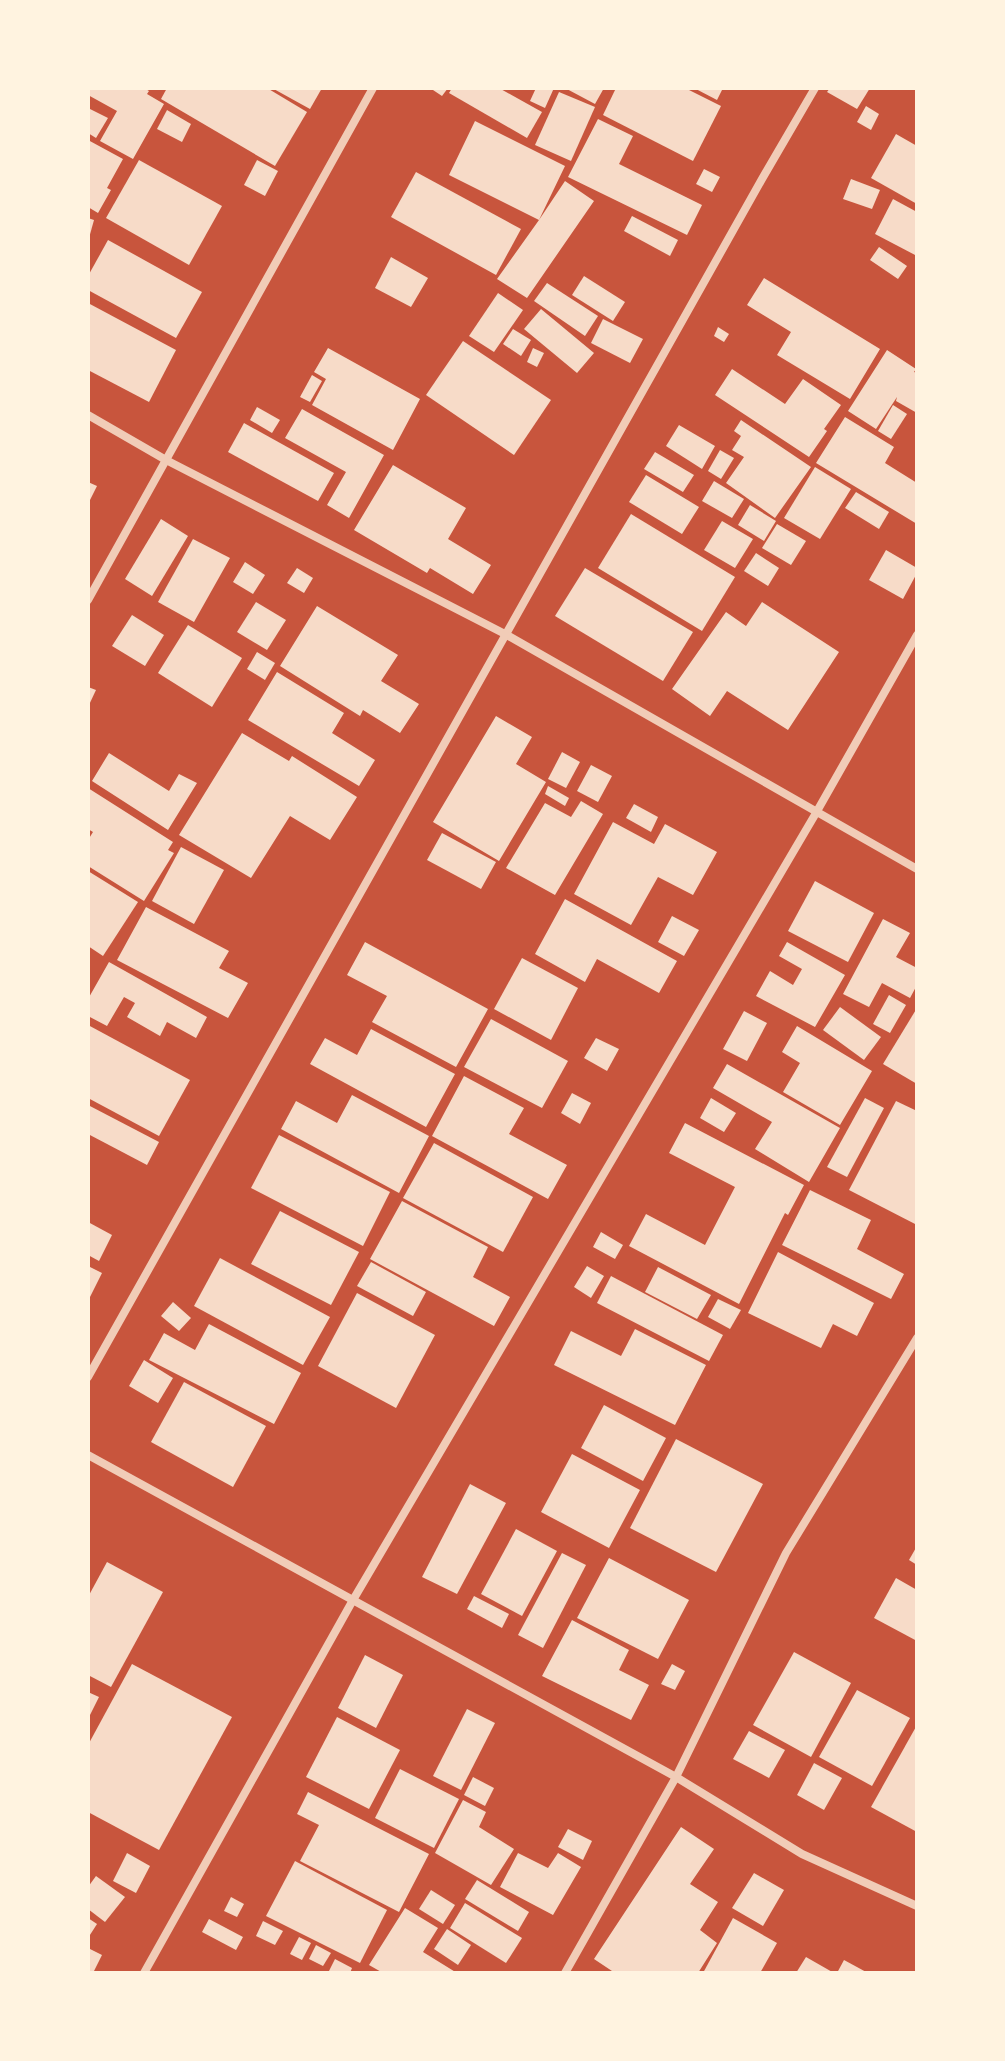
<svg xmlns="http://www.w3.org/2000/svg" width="1005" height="2061" font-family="Karla,sans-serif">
  <rect width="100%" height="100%" fill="#c8553d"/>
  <g fill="#f7dbc8">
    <path d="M 88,88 L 144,88 L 149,91 L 147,94 L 164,104 L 133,159 L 100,141 L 117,111 L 88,95 Z"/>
    <path d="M 167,88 L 267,88 L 307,112 L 275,166 L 161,99 Z"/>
    <path d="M 272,88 L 322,88 L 310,109 Z"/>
    <path d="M 430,88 L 448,88 L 442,96 Z"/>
    <path d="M 452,88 L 499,88 L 542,112 L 527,138 L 449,93 Z"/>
    <path d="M 536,88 L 554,88 L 545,108 L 530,101 Z"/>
    <path d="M 565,88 L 604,88 L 595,104 Z"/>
    <path d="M 616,88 L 685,88 L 721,106 L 693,161 L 603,115 Z"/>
    <path d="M 694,88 L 723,88 L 717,100 Z"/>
    <path d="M 830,88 L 870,88 L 857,109 L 827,92 Z"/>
    <path d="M 559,92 L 595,107 L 571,161 L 535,145 Z"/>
    <path d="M 866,106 L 879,114 L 871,130 L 857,122 Z"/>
    <path d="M 88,108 L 108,118 L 96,138 L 88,133 Z"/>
    <path d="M 167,110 L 191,124 L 182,142 L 157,129 Z"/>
    <path d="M 598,119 L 633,136 L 619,164 L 702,205 L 687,235 L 568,177 Z"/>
    <path d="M 475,121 L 565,166 L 539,220 L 565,181 L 594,201 L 527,298 L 497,279 L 539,220 L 449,175 Z"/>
    <path d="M 896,134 L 917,146 L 917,204 L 871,178 Z"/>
    <path d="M 88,140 L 123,159 L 107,188 L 111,190 L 98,213 L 88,207 Z"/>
    <path d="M 139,160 L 222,206 L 189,265 L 106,218 Z"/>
    <path d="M 257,160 L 278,171 L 265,196 L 244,185 Z"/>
    <path d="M 704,169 L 720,177 L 712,192 L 696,184 Z"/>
    <path d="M 416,172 L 521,229 L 496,275 L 391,217 Z"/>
    <path d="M 851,179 L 880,190 L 872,209 L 843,199 Z"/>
    <path d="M 893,199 L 917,212 L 917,256 L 875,234 Z"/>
    <path d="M 632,216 L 678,240 L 670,256 L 624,231 Z"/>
    <path d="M 88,218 L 94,220 L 89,238 L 88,238 Z"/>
    <path d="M 108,240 L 202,292 L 176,338 L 88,290 L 88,276 Z"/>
    <path d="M 879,247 L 907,266 L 898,279 L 870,260 Z"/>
    <path d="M 391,257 L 428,278 L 411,307 L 375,288 Z"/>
    <path d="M 584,276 L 625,302 L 613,321 L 572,295 Z"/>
    <path d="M 764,278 L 880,349 L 850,399 L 777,355 L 791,332 L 747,305 Z"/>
    <path d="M 547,283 L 598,316 L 585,336 L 534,301 Z"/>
    <path d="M 498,293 L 523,310 L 494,352 L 469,336 Z"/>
    <path d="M 88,303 L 176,350 L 149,402 L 88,370 Z"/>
    <path d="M 541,309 L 594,353 L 577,373 L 524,329 Z"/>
    <path d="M 603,319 L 643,339 L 630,363 L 591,343 Z"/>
    <path d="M 718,327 L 729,334 L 724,342 L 714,336 Z"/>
    <path d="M 513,329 L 531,340 L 521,356 L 503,344 Z"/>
    <path d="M 463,341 L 551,400 L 514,455 L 426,395 Z"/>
    <path d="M 328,348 L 420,399 L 393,450 L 312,405 L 326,379 L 314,372 Z"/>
    <path d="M 533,348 L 544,353 L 537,367 L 527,362 Z"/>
    <path d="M 887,350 L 916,369 L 914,372 L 917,373 L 917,413 L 896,401 L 897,397 L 876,429 L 848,411 Z"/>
    <path d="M 732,369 L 785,404 L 803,379 L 841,405 L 824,429 L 827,431 L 809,457 L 715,395 Z"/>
    <path d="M 312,375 L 322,381 L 310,402 L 300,397 Z"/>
    <path d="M 893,405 L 907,414 L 891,439 L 878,431 Z"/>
    <path d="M 257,407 L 280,420 L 272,433 L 250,420 Z"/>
    <path d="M 302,409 L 384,455 L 349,518 L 327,505 L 346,472 L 285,438 Z"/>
    <path d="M 845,417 L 894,447 L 885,463 L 917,483 L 917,524 L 816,463 Z"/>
    <path d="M 741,420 L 811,467 L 775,518 L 726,483 L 744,457 L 732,450 L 741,436 L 734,431 Z"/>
    <path d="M 244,423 L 334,473 L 318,501 L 228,452 Z"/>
    <path d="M 679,425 L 715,446 L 702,469 L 666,446 Z"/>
    <path d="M 720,450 L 734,458 L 721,479 L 708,471 Z"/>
    <path d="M 655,452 L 694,475 L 683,492 L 644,469 Z"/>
    <path d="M 393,465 L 466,508 L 448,539 L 491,565 L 473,594 L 430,568 L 427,573 L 354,530 Z"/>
    <path d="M 815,467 L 851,489 L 820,539 L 784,518 Z"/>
    <path d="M 646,475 L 699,507 L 682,534 L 629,502 Z"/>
    <path d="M 714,481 L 744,499 L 732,518 L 702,501 Z"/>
    <path d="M 88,482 L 97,486 L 88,504 Z"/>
    <path d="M 856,492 L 889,512 L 879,529 L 845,508 Z"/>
    <path d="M 750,505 L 776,521 L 764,541 L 738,525 Z"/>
    <path d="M 631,514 L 735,577 L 702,631 L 598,568 Z"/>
    <path d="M 161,519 L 188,536 L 152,596 L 125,579 Z"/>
    <path d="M 722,521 L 753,539 L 735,568 L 704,550 Z"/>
    <path d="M 777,524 L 806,541 L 791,565 L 762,548 Z"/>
    <path d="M 193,539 L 230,558 L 194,622 L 158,602 Z"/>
    <path d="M 886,550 L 917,568 L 917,573 L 903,599 L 869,580 Z"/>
    <path d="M 756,553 L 779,568 L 768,586 L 744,571 Z"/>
    <path d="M 245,562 L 265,575 L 253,594 L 233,582 Z"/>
    <path d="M 297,568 L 313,578 L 304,593 L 287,583 Z"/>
    <path d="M 585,568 L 693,632 L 663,681 L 555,616 Z"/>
    <path d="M 256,602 L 286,620 L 267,650 L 237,632 Z"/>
    <path d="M 762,602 L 839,652 L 788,730 L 727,691 L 710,716 L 672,689 L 726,612 L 746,626 Z"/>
    <path d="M 317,606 L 398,655 L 381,681 L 419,704 L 400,733 L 363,710 L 360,716 L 280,666 Z"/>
    <path d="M 132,615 L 164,635 L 145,666 L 112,646 Z"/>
    <path d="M 188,625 L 242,658 L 212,707 L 158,673 Z"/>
    <path d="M 257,652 L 275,663 L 265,680 L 247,669 Z"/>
    <path d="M 277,672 L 344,713 L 332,733 L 375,760 L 359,786 L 248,720 Z"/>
    <path d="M 88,687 L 96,690 L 88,707 Z"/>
    <path d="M 496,716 L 532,737 L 516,764 L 546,782 L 499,861 L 433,822 Z"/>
    <path d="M 242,733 L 289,761 L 292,756 L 357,797 L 330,840 L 290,816 L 251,878 L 179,835 Z"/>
    <path d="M 562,752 L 580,762 L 566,788 L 548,779 Z"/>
    <path d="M 109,753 L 169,791 L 179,774 L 197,783 L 168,830 L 92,781 Z"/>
    <path d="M 591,765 L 612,776 L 598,802 L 577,791 Z"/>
    <path d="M 548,786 L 569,798 L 565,806 L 545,794 Z"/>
    <path d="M 88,788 L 173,842 L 168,850 L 174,853 L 144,901 L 88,866 L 88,840 L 93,832 L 88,829 Z"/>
    <path d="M 581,801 L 603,814 L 555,895 L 506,868 L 545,803 L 571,817 Z"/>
    <path d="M 634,804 L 658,817 L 651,832 L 626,818 Z"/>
    <path d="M 613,822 L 654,844 L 665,824 L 717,852 L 693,895 L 658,877 L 631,925 L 574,894 Z"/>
    <path d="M 442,833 L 496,862 L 481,889 L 427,860 Z"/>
    <path d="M 181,847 L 224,870 L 194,924 L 152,901 Z"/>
    <path d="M 88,871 L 138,902 L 103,956 L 88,946 Z"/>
    <path d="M 815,881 L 874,913 L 848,962 L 788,931 Z"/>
    <path d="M 565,899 L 677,961 L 659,993 L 597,959 L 585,982 L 535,954 Z"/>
    <path d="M 146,907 L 229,951 L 219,968 L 248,983 L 228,1018 L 117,960 Z"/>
    <path d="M 672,916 L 699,930 L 684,956 L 658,942 Z"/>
    <path d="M 883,919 L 910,933 L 896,957 L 917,968 L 917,985 L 910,998 L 882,983 L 869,1007 L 843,994 Z"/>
    <path d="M 365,942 L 488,1009 L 456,1067 L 372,1022 L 387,996 L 347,975 Z"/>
    <path d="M 787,942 L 845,975 L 815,1027 L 756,996 L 770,971 L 793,985 L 802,969 L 779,956 Z"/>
    <path d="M 522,958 L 578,988 L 551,1040 L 494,1009 Z"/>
    <path d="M 109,962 L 207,1017 L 196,1038 L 167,1022 L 160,1036 L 127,1017 L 135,1003 L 124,997 L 107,1026 L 88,1016 L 88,999 Z"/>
    <path d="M 889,995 L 906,1005 L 890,1033 L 873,1024 Z"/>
    <path d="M 840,1007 L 881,1037 L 864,1060 L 823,1030 Z"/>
    <path d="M 917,1008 L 917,1084 L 883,1064 Z"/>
    <path d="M 744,1011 L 767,1023 L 747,1061 L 723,1049 Z"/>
    <path d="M 491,1019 L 568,1061 L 542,1108 L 464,1067 Z"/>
    <path d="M 88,1025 L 190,1080 L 159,1136 L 88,1098 Z"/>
    <path d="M 797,1026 L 872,1071 L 840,1125 L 783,1092 L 800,1063 L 782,1052 Z"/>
    <path d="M 371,1029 L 455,1074 L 426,1127 L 310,1064 L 325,1038 L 357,1055 Z"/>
    <path d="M 596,1038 L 619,1049 L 607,1071 L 584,1058 Z"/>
    <path d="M 727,1064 L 840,1128 L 809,1182 L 755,1149 L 772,1122 L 713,1088 Z"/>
    <path d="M 464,1076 L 524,1108 L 509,1134 L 567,1165 L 548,1199 L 432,1136 Z"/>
    <path d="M 572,1093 L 591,1103 L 580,1124 L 561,1113 Z"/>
    <path d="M 352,1095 L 429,1136 L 399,1193 L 281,1129 L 296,1101 L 337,1123 Z"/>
    <path d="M 711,1098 L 736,1113 L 724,1132 L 700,1118 Z"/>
    <path d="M 865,1098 L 884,1108 L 847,1177 L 827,1167 Z"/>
    <path d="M 896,1101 L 917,1111 L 917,1225 L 849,1190 Z"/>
    <path d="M 88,1105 L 159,1142 L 147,1165 L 88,1134 Z"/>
    <path d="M 685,1123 L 804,1185 L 788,1215 L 785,1213 L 739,1304 L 629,1246 L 646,1214 L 705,1245 L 735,1187 L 669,1153 Z"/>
    <path d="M 279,1135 L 390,1192 L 363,1246 L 251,1188 Z"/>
    <path d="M 434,1143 L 533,1197 L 503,1252 L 403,1198 Z"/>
    <path d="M 810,1190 L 871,1220 L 857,1249 L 904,1274 L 891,1299 L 782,1245 Z"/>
    <path d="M 402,1201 L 488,1247 L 473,1277 L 510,1297 L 494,1326 L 370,1259 Z"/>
    <path d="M 280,1211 L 359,1252 L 331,1305 L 251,1264 Z"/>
    <path d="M 88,1222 L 112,1235 L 99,1261 L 88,1255 Z"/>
    <path d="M 601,1232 L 623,1245 L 615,1259 L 593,1247 Z"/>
    <path d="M 778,1252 L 874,1303 L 857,1336 L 833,1324 L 821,1348 L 748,1313 Z"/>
    <path d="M 220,1258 L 330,1317 L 303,1365 L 194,1306 Z"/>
    <path d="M 371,1262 L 426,1292 L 413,1316 L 357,1286 Z"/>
    <path d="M 88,1266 L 102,1273 L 88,1301 Z"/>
    <path d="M 587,1266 L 604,1276 L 591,1298 L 574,1287 Z"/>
    <path d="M 658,1267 L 711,1295 L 697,1319 L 645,1292 Z"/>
    <path d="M 611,1276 L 723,1335 L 709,1361 L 597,1303 Z"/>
    <path d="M 357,1293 L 435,1335 L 396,1408 L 318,1366 Z"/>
    <path d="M 718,1299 L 741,1310 L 730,1329 L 708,1317 Z"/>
    <path d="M 173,1302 L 191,1318 L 179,1331 L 161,1316 Z"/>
    <path d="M 209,1324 L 301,1373 L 274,1424 L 149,1360 L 164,1333 L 195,1350 Z"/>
    <path d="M 635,1329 L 706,1365 L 675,1425 L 554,1365 L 571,1331 L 621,1356 Z"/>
    <path d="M 144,1360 L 173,1378 L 158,1403 L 129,1386 Z"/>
    <path d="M 184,1382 L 266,1426 L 233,1487 L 151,1442 Z"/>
    <path d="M 604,1405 L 666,1438 L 643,1481 L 581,1448 Z"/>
    <path d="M 676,1439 L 763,1484 L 716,1572 L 630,1528 Z"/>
    <path d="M 572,1454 L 640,1490 L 609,1548 L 541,1512 Z"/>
    <path d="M 470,1484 L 506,1503 L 457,1594 L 422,1577 Z"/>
    <path d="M 516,1529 L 557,1551 L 522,1616 L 481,1594 Z"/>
    <path d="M 917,1546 L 917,1565 L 909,1560 Z"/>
    <path d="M 562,1553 L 586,1565 L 543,1648 L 518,1635 Z"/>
    <path d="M 609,1558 L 689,1600 L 658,1659 L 577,1618 Z"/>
    <path d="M 107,1562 L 163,1592 L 111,1687 L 88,1675 L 88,1597 Z"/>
    <path d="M 896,1578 L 917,1590 L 917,1641 L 874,1618 Z"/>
    <path d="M 474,1596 L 509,1614 L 502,1628 L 467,1609 Z"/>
    <path d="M 572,1620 L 629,1650 L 619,1670 L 649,1685 L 631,1720 L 542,1676 Z"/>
    <path d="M 794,1652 L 851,1683 L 811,1757 L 753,1725 Z"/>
    <path d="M 365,1655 L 403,1675 L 376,1728 L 338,1708 Z"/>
    <path d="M 132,1664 L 232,1717 L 159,1850 L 88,1812 L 88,1745 Z"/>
    <path d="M 672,1664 L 685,1671 L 675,1690 L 661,1684 Z"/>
    <path d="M 857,1690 L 910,1718 L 872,1786 L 819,1757 Z"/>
    <path d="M 88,1692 L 99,1697 L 88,1719 Z"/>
    <path d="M 467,1709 L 495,1723 L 461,1790 L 433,1776 Z"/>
    <path d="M 337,1717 L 400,1750 L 369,1809 L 306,1777 Z"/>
    <path d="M 917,1725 L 917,1832 L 871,1807 Z"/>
    <path d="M 749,1731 L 785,1750 L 769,1778 L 733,1759 Z"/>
    <path d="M 814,1763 L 842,1778 L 824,1810 L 797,1795 Z"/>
    <path d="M 400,1769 L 459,1799 L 434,1848 L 375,1818 Z"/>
    <path d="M 473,1777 L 494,1788 L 485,1806 L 464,1795 Z"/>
    <path d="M 308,1792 L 429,1854 L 399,1912 L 300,1861 L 319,1825 L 297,1814 Z"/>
    <path d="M 463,1800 L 486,1812 L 479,1827 L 514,1849 L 491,1885 L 435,1853 Z"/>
    <path d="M 681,1827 L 714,1849 L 690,1884 L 718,1902 L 700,1930 L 717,1943 L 698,1973 L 615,1973 L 594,1959 Z"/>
    <path d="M 568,1829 L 592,1841 L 583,1860 L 558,1847 Z"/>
    <path d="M 127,1853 L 150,1866 L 136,1893 L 113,1881 Z"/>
    <path d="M 518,1853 L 548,1868 L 558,1853 L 581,1867 L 553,1915 L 500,1887 Z"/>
    <path d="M 295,1861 L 387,1910 L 360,1963 L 266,1916 Z"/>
    <path d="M 754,1873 L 784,1890 L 763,1926 L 732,1908 Z"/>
    <path d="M 96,1876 L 125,1897 L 105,1922 L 88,1909 L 88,1887 Z"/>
    <path d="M 477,1880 L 529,1912 L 518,1931 L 465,1899 Z"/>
    <path d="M 431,1890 L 455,1905 L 443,1924 L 419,1909 Z"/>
    <path d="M 231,1897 L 244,1904 L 237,1917 L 224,1911 Z"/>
    <path d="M 465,1903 L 522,1938 L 506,1963 L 450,1928 Z"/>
    <path d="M 405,1908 L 438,1928 L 423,1952 L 457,1973 L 383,1973 L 369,1965 Z"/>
    <path d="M 88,1918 L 97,1924 L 88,1938 Z"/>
    <path d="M 733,1918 L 777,1943 L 760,1973 L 703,1973 Z"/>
    <path d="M 209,1919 L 243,1937 L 236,1950 L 202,1932 Z"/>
    <path d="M 263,1921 L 283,1931 L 275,1945 L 256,1936 Z"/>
    <path d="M 447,1929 L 471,1945 L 458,1965 L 434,1949 Z"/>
    <path d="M 299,1937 L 311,1943 L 302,1960 L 290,1954 Z"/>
    <path d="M 316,1945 L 331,1953 L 323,1966 L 309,1959 Z"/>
    <path d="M 88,1948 L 102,1955 L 93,1973 L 88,1973 Z"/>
    <path d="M 806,1957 L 834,1973 L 796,1973 Z"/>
    <path d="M 335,1959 L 352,1968 L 350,1973 L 328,1973 Z"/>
    <path d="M 844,1960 L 868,1973 L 837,1973 Z"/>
  </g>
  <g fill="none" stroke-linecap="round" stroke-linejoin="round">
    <g stroke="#f1ccb7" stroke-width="8">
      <path d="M 88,415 L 166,460 L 505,634 L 917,869"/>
      <path d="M 88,600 L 373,88"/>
      <path d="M 88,1377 L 762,179 L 815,88"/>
      <path d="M 88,1455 L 676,1777 L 802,1854 L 917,1906"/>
      <path d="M 144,1973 L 353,1600 L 816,813 L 917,635"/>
      <path d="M 565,1973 L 676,1777 L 786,1553 L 917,1338"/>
    </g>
  </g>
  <rect width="1005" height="2061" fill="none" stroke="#fff3e0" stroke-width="180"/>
</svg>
